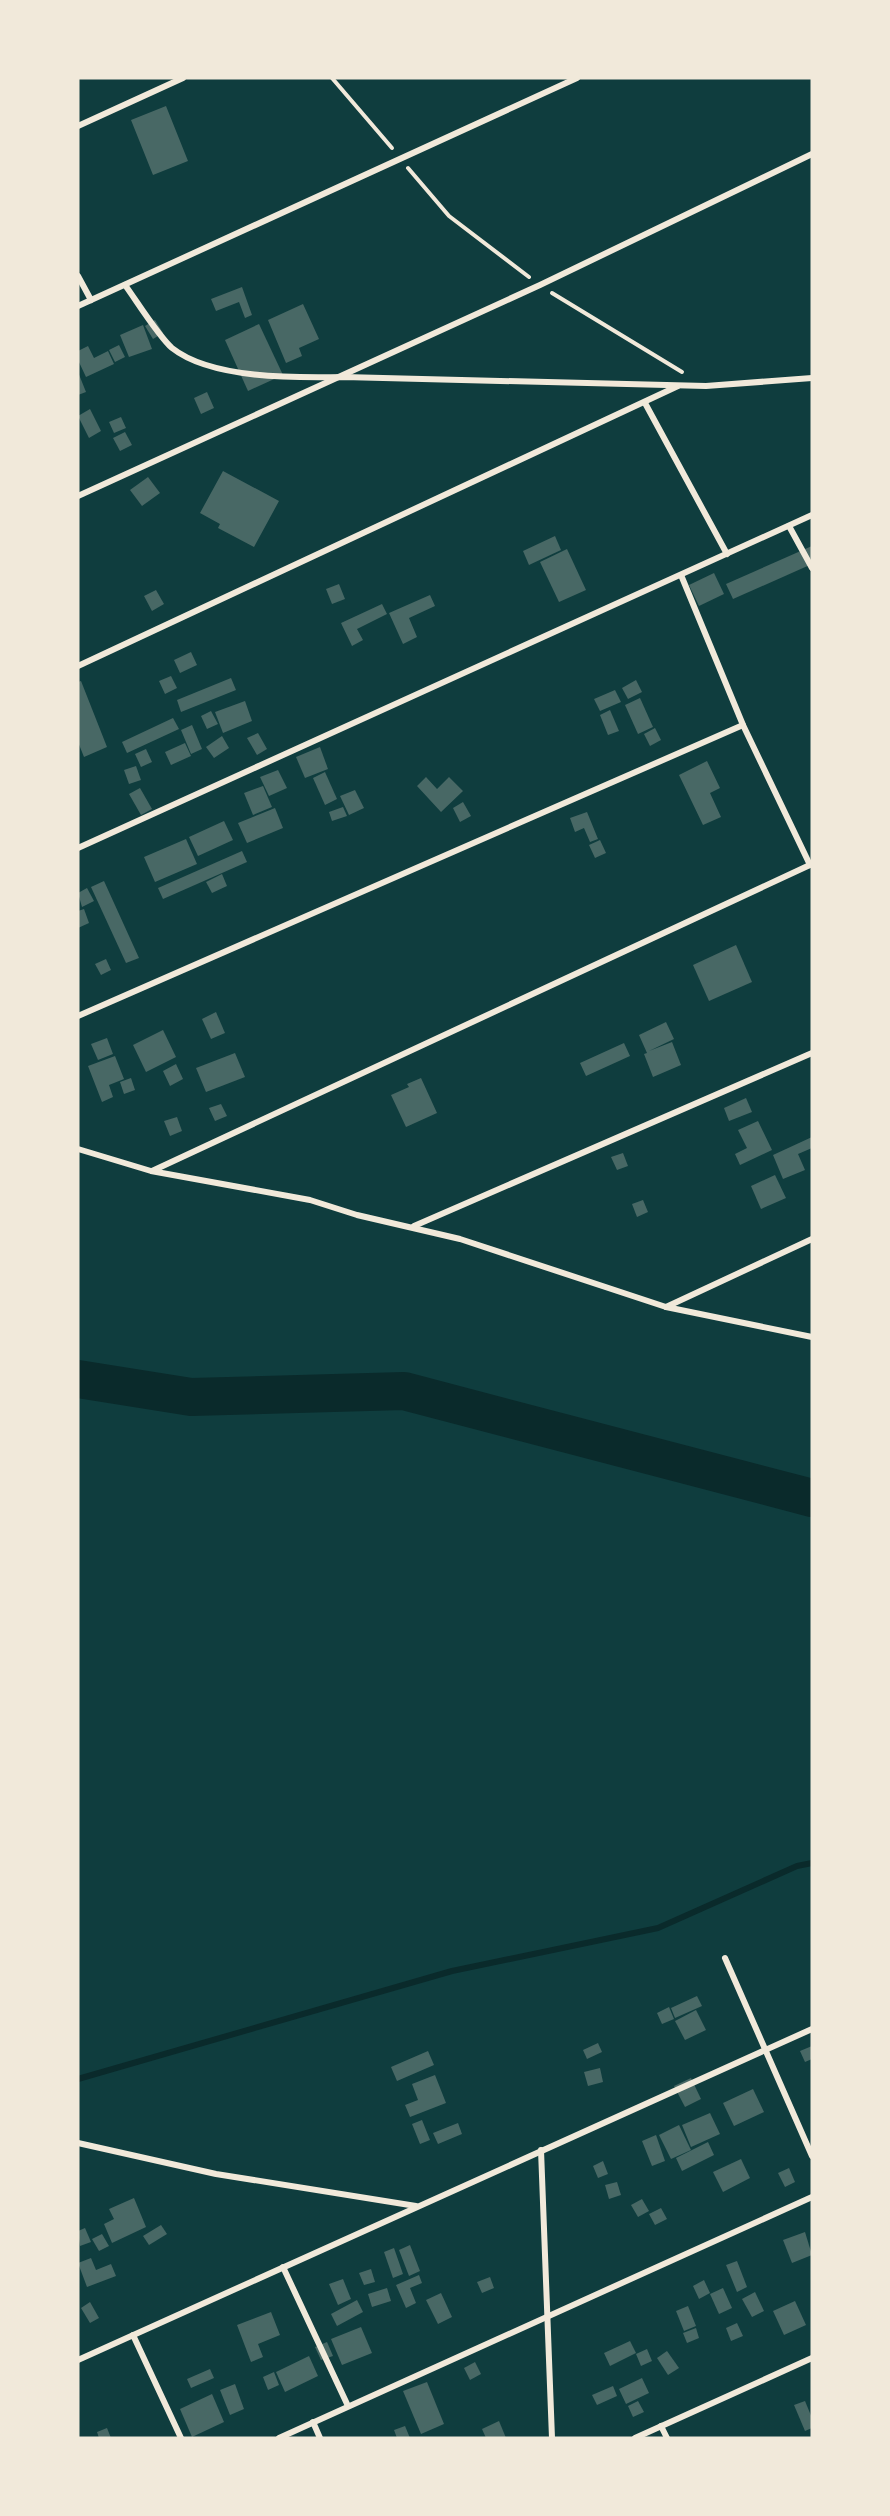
<svg xmlns="http://www.w3.org/2000/svg" width="890" height="2516" font-family="'Exo 2',sans-serif">
  <rect width="100%" height="100%" fill="#0f3d3e"/>
  <g fill="none" stroke-linecap="round" stroke-linejoin="round">
    <path stroke="#0a2a2b" stroke-width="6" d="M 78,2079 L 452,1971 L 658,1928 L 797,1866 L 812,1863"/>
    <path stroke="#0a2a2b" stroke-width="38" d="M 78,1379 L 191,1397 L 404,1391 L 812,1498"/>
  </g>
  <g fill="#486865">
    <path d="M 166,106 L 188,161 L 153,175 L 131,120 Z"/>
    <path d="M 242,287 L 252,315 L 245,318 L 239,302 L 216,311 L 211,299 Z"/>
    <path d="M 303,304 L 319,339 L 299,348 L 302,356 L 286,363 L 268,320 Z"/>
    <path d="M 155,320 L 163,333 L 153,339 L 145,326 Z"/>
    <path d="M 259,324 L 283,375 L 248,391 L 225,340 Z"/>
    <path d="M 143,325 L 152,349 L 129,357 L 120,335 Z"/>
    <path d="M 119,345 L 125,357 L 115,362 L 109,350 Z"/>
    <path d="M 88,346 L 94,358 L 108,351 L 114,364 L 86,377 L 78,360 L 78,351 Z"/>
    <path d="M 78,372 L 86,392 L 78,395 Z"/>
    <path d="M 207,392 L 214,408 L 201,414 L 194,398 Z"/>
    <path d="M 90,409 L 101,431 L 89,438 L 78,416 Z"/>
    <path d="M 121,417 L 126,428 L 114,433 L 109,422 Z"/>
    <path d="M 125,432 L 132,445 L 120,451 L 113,438 Z"/>
    <path d="M 223,471 L 279,501 L 254,547 L 218,528 L 220,524 L 200,513 Z"/>
    <path d="M 148,477 L 160,493 L 142,506 L 130,490 Z"/>
    <path d="M 555,536 L 561,550 L 529,565 L 523,551 Z"/>
    <path d="M 812,546 L 812,564 L 733,599 L 726,584 Z"/>
    <path d="M 567,549 L 586,590 L 559,602 L 540,562 Z"/>
    <path d="M 714,573 L 724,594 L 699,606 L 689,585 Z"/>
    <path d="M 339,584 L 345,599 L 332,604 L 326,589 Z"/>
    <path d="M 156,590 L 164,604 L 152,611 L 144,596 Z"/>
    <path d="M 430,595 L 435,606 L 409,618 L 417,637 L 403,644 L 389,613 Z"/>
    <path d="M 382,604 L 387,614 L 357,629 L 363,640 L 352,646 L 341,623 Z"/>
    <path d="M 191,652 L 197,665 L 180,673 L 174,660 Z"/>
    <path d="M 171,676 L 177,688 L 165,694 L 159,681 Z"/>
    <path d="M 231,678 L 236,690 L 181,712 L 177,700 Z"/>
    <path d="M 636,680 L 642,692 L 628,699 L 622,688 Z"/>
    <path d="M 81,681 L 107,747 L 84,757 L 78,742 L 78,682 Z"/>
    <path d="M 615,690 L 621,702 L 600,711 L 594,699 Z"/>
    <path d="M 640,698 L 653,727 L 638,734 L 625,705 Z"/>
    <path d="M 245,701 L 252,721 L 223,733 L 215,712 Z"/>
    <path d="M 610,710 L 619,731 L 608,735 L 600,715 Z"/>
    <path d="M 211,711 L 218,724 L 207,729 L 201,716 Z"/>
    <path d="M 173,718 L 179,729 L 127,753 L 122,742 Z"/>
    <path d="M 192,725 L 202,749 L 191,754 L 181,730 Z"/>
    <path d="M 655,728 L 661,740 L 650,746 L 644,734 Z"/>
    <path d="M 258,733 L 267,749 L 257,755 L 247,738 Z"/>
    <path d="M 222,736 L 229,748 L 214,758 L 206,747 Z"/>
    <path d="M 185,743 L 191,756 L 171,765 L 165,752 Z"/>
    <path d="M 320,747 L 328,769 L 305,778 L 296,757 Z"/>
    <path d="M 146,749 L 152,762 L 141,767 L 135,754 Z"/>
    <path d="M 707,761 L 720,788 L 710,793 L 721,817 L 703,825 L 679,775 Z"/>
    <path d="M 136,766 L 141,780 L 129,784 L 124,770 Z"/>
    <path d="M 278,770 L 287,788 L 269,796 L 260,777 Z"/>
    <path d="M 325,772 L 337,799 L 325,805 L 313,778 Z"/>
    <path d="M 426,777 L 437,789 L 449,777 L 463,791 L 441,812 L 417,786 Z"/>
    <path d="M 263,786 L 272,807 L 253,815 L 244,793 Z"/>
    <path d="M 140,788 L 152,809 L 141,815 L 129,794 Z"/>
    <path d="M 355,790 L 364,808 L 349,815 L 340,796 Z"/>
    <path d="M 463,802 L 471,816 L 460,822 L 453,808 Z"/>
    <path d="M 343,807 L 347,816 L 332,821 L 329,812 Z"/>
    <path d="M 275,808 L 283,828 L 247,843 L 238,823 Z"/>
    <path d="M 587,812 L 598,839 L 590,842 L 584,828 L 575,832 L 570,818 Z"/>
    <path d="M 224,821 L 233,840 L 198,856 L 189,837 Z"/>
    <path d="M 186,839 L 197,864 L 155,882 L 144,857 Z"/>
    <path d="M 600,840 L 606,853 L 595,858 L 589,845 Z"/>
    <path d="M 242,851 L 247,862 L 163,899 L 158,888 Z"/>
    <path d="M 222,874 L 227,886 L 212,893 L 206,882 Z"/>
    <path d="M 104,881 L 139,958 L 126,963 L 91,887 Z"/>
    <path d="M 87,888 L 94,901 L 82,907 L 78,893 Z"/>
    <path d="M 84,909 L 89,923 L 78,928 L 78,911 Z"/>
    <path d="M 736,945 L 752,982 L 709,1001 L 693,965 Z"/>
    <path d="M 106,959 L 111,970 L 101,975 L 95,964 Z"/>
    <path d="M 216,1012 L 225,1033 L 211,1039 L 202,1019 Z"/>
    <path d="M 666,1022 L 674,1039 L 649,1051 L 672,1042 L 681,1065 L 653,1077 L 644,1054 L 647,1053 L 639,1035 Z"/>
    <path d="M 163,1030 L 176,1057 L 146,1072 L 133,1045 Z"/>
    <path d="M 107,1038 L 113,1054 L 98,1060 L 91,1044 Z"/>
    <path d="M 624,1043 L 630,1056 L 586,1076 L 580,1063 Z"/>
    <path d="M 235,1053 L 245,1077 L 206,1092 L 196,1068 Z"/>
    <path d="M 115,1056 L 124,1079 L 109,1085 L 113,1097 L 102,1102 L 88,1066 Z"/>
    <path d="M 176,1064 L 183,1079 L 170,1086 L 163,1071 Z"/>
    <path d="M 131,1078 L 135,1090 L 124,1094 L 120,1082 Z"/>
    <path d="M 421,1078 L 437,1113 L 406,1127 L 391,1095 L 409,1087 L 407,1084 Z"/>
    <path d="M 746,1098 L 752,1112 L 729,1121 L 724,1108 Z"/>
    <path d="M 221,1104 L 227,1116 L 215,1121 L 209,1108 Z"/>
    <path d="M 177,1117 L 182,1131 L 170,1136 L 164,1121 Z"/>
    <path d="M 758,1121 L 772,1150 L 740,1165 L 735,1154 L 747,1148 L 738,1130 Z"/>
    <path d="M 812,1137 L 812,1148 L 798,1154 L 805,1170 L 783,1179 L 773,1155 Z"/>
    <path d="M 623,1153 L 628,1166 L 617,1170 L 611,1157 Z"/>
    <path d="M 775,1175 L 786,1198 L 761,1209 L 751,1186 Z"/>
    <path d="M 643,1200 L 648,1212 L 637,1217 L 632,1204 Z"/>
    <path d="M 697,1996 L 702,2006 L 675,2018 L 671,2008 Z"/>
    <path d="M 669,2007 L 674,2019 L 662,2024 L 657,2013 Z"/>
    <path d="M 696,2010 L 706,2030 L 685,2040 L 675,2021 Z"/>
    <path d="M 598,2043 L 602,2052 L 587,2059 L 583,2050 Z"/>
    <path d="M 812,2046 L 812,2059 L 805,2062 L 800,2051 Z"/>
    <path d="M 428,2051 L 434,2065 L 397,2081 L 391,2067 Z"/>
    <path d="M 600,2068 L 603,2082 L 588,2086 L 584,2072 Z"/>
    <path d="M 435,2075 L 446,2103 L 410,2117 L 405,2105 L 418,2100 L 412,2084 Z"/>
    <path d="M 691,2078 L 701,2099 L 685,2107 L 674,2086 Z"/>
    <path d="M 753,2089 L 764,2112 L 734,2126 L 723,2103 Z"/>
    <path d="M 710,2113 L 720,2134 L 691,2147 L 682,2125 Z"/>
    <path d="M 422,2120 L 430,2140 L 420,2144 L 412,2124 Z"/>
    <path d="M 458,2123 L 462,2134 L 438,2144 L 433,2133 Z"/>
    <path d="M 679,2125 L 691,2150 L 671,2159 L 659,2135 Z"/>
    <path d="M 656,2135 L 665,2161 L 652,2166 L 642,2141 Z"/>
    <path d="M 708,2142 L 714,2155 L 682,2171 L 676,2158 Z"/>
    <path d="M 741,2159 L 750,2178 L 723,2192 L 713,2172 Z"/>
    <path d="M 603,2161 L 608,2174 L 598,2178 L 593,2166 Z"/>
    <path d="M 789,2168 L 795,2182 L 785,2187 L 778,2173 Z"/>
    <path d="M 617,2182 L 621,2195 L 609,2199 L 605,2185 Z"/>
    <path d="M 134,2198 L 146,2227 L 112,2243 L 104,2224 L 114,2219 L 109,2209 Z"/>
    <path d="M 642,2199 L 649,2211 L 638,2217 L 631,2205 Z"/>
    <path d="M 661,2208 L 667,2219 L 655,2225 L 649,2214 Z"/>
    <path d="M 161,2225 L 167,2234 L 149,2245 L 143,2236 Z"/>
    <path d="M 85,2228 L 91,2242 L 80,2246 L 78,2231 Z"/>
    <path d="M 805,2232 L 812,2255 L 792,2263 L 783,2240 Z"/>
    <path d="M 102,2234 L 109,2246 L 99,2251 L 92,2239 Z"/>
    <path d="M 410,2245 L 420,2271 L 409,2276 L 399,2250 Z"/>
    <path d="M 394,2248 L 403,2274 L 393,2278 L 384,2252 Z"/>
    <path d="M 91,2258 L 96,2270 L 111,2264 L 116,2276 L 87,2287 L 78,2263 Z"/>
    <path d="M 737,2261 L 747,2287 L 737,2292 L 726,2265 Z"/>
    <path d="M 371,2269 L 375,2282 L 364,2285 L 359,2273 Z"/>
    <path d="M 419,2275 L 422,2283 L 410,2288 L 416,2303 L 406,2308 L 396,2285 Z"/>
    <path d="M 490,2277 L 494,2288 L 482,2293 L 477,2282 Z"/>
    <path d="M 343,2279 L 351,2299 L 338,2305 L 329,2284 Z"/>
    <path d="M 704,2280 L 710,2293 L 699,2299 L 693,2286 Z"/>
    <path d="M 387,2288 L 391,2301 L 372,2307 L 368,2294 Z"/>
    <path d="M 723,2288 L 732,2308 L 719,2314 L 710,2294 Z"/>
    <path d="M 755,2292 L 764,2311 L 752,2317 L 742,2299 Z"/>
    <path d="M 441,2293 L 452,2317 L 438,2324 L 426,2300 Z"/>
    <path d="M 357,2300 L 363,2312 L 337,2326 L 331,2314 Z"/>
    <path d="M 795,2301 L 806,2325 L 784,2335 L 773,2311 Z"/>
    <path d="M 90,2302 L 99,2318 L 90,2323 L 81,2308 Z"/>
    <path d="M 688,2306 L 696,2326 L 684,2331 L 676,2311 Z"/>
    <path d="M 271,2312 L 280,2335 L 258,2344 L 263,2357 L 251,2362 L 237,2325 Z"/>
    <path d="M 737,2323 L 743,2336 L 731,2341 L 726,2328 Z"/>
    <path d="M 361,2327 L 372,2353 L 342,2365 L 331,2339 Z"/>
    <path d="M 696,2328 L 699,2338 L 687,2343 L 683,2333 Z"/>
    <path d="M 630,2341 L 636,2353 L 610,2366 L 604,2353 Z"/>
    <path d="M 327,2342 L 333,2356 L 321,2360 L 315,2347 Z"/>
    <path d="M 647,2349 L 652,2361 L 641,2366 L 636,2354 Z"/>
    <path d="M 667,2351 L 679,2368 L 668,2375 L 657,2358 Z"/>
    <path d="M 309,2356 L 318,2376 L 285,2392 L 276,2372 Z"/>
    <path d="M 475,2362 L 481,2374 L 470,2380 L 464,2368 Z"/>
    <path d="M 210,2369 L 214,2378 L 191,2388 L 187,2379 Z"/>
    <path d="M 274,2372 L 279,2385 L 268,2390 L 263,2377 Z"/>
    <path d="M 642,2378 L 649,2393 L 626,2404 L 619,2389 Z"/>
    <path d="M 427,2382 L 444,2424 L 421,2434 L 403,2391 Z"/>
    <path d="M 235,2384 L 244,2409 L 230,2415 L 220,2390 Z"/>
    <path d="M 613,2386 L 617,2396 L 597,2405 L 592,2395 Z"/>
    <path d="M 212,2394 L 224,2422 L 192,2437 L 180,2409 Z"/>
    <path d="M 638,2401 L 644,2412 L 633,2417 L 628,2406 Z"/>
    <path d="M 805,2401 L 812,2418 L 812,2428 L 805,2431 L 794,2405 Z"/>
    <path d="M 499,2421 L 506,2438 L 486,2438 L 482,2429 Z"/>
    <path d="M 405,2426 L 410,2438 L 397,2438 L 394,2430 Z"/>
    <path d="M 107,2428 L 111,2438 L 99,2438 L 97,2432 Z"/>
  </g>
  <g fill="none" stroke-linecap="round" stroke-linejoin="round">
    <g stroke="#f1e9da" stroke-width="4">
      <path d="M 332,78 L 392,148"/>
      <path d="M 408,168 L 449,216 L 529,277"/>
      <path d="M 552,293 L 682,372"/>
    </g>
    <g stroke="#f1e9da" stroke-width="6">
      <path d="M 78,126 L 183,78"/>
      <path d="M 78,276 L 91,300"/>
      <path d="M 125,285 C 136,300 159,337 172,348 C 211,379 295,378 344,377 L 706,386 L 812,378"/>
      <path d="M 78,306 L 577,78"/>
      <path d="M 645,403 L 727,554"/>
      <path d="M 78,496 L 540,285 L 812,154"/>
      <path d="M 789,526 L 812,568"/>
      <path d="M 681,575 L 743,725 L 810,865"/>
      <path d="M 78,666 L 678,386"/>
      <path d="M 78,848 L 812,515"/>
      <path d="M 78,1016 L 743,725"/>
      <path d="M 78,1149 L 151,1171 L 310,1200 L 357,1215 L 460,1239 L 666,1307 L 812,1337"/>
      <path d="M 152,1171 L 812,864"/>
      <path d="M 414,1226 L 812,1053"/>
      <path d="M 666,1307 L 812,1239"/>
      <path d="M 725,1958 L 812,2156"/>
      <path d="M 78,2143 L 216,2174 L 416,2206"/>
      <path d="M 541,2150 L 552,2438"/>
      <path d="M 283,2267 L 348,2406"/>
      <path d="M 133,2335 L 181,2438"/>
      <path d="M 78,2360 L 812,2029"/>
      <path d="M 313,2422 L 320,2438"/>
      <path d="M 661,2426 L 667,2438"/>
      <path d="M 279,2438 L 812,2197"/>
      <path d="M 635,2438 L 812,2358"/>
    </g>
  </g>
  <rect width="890" height="2516" fill="none" stroke="#f1e9da" stroke-width="159"/>
</svg>
